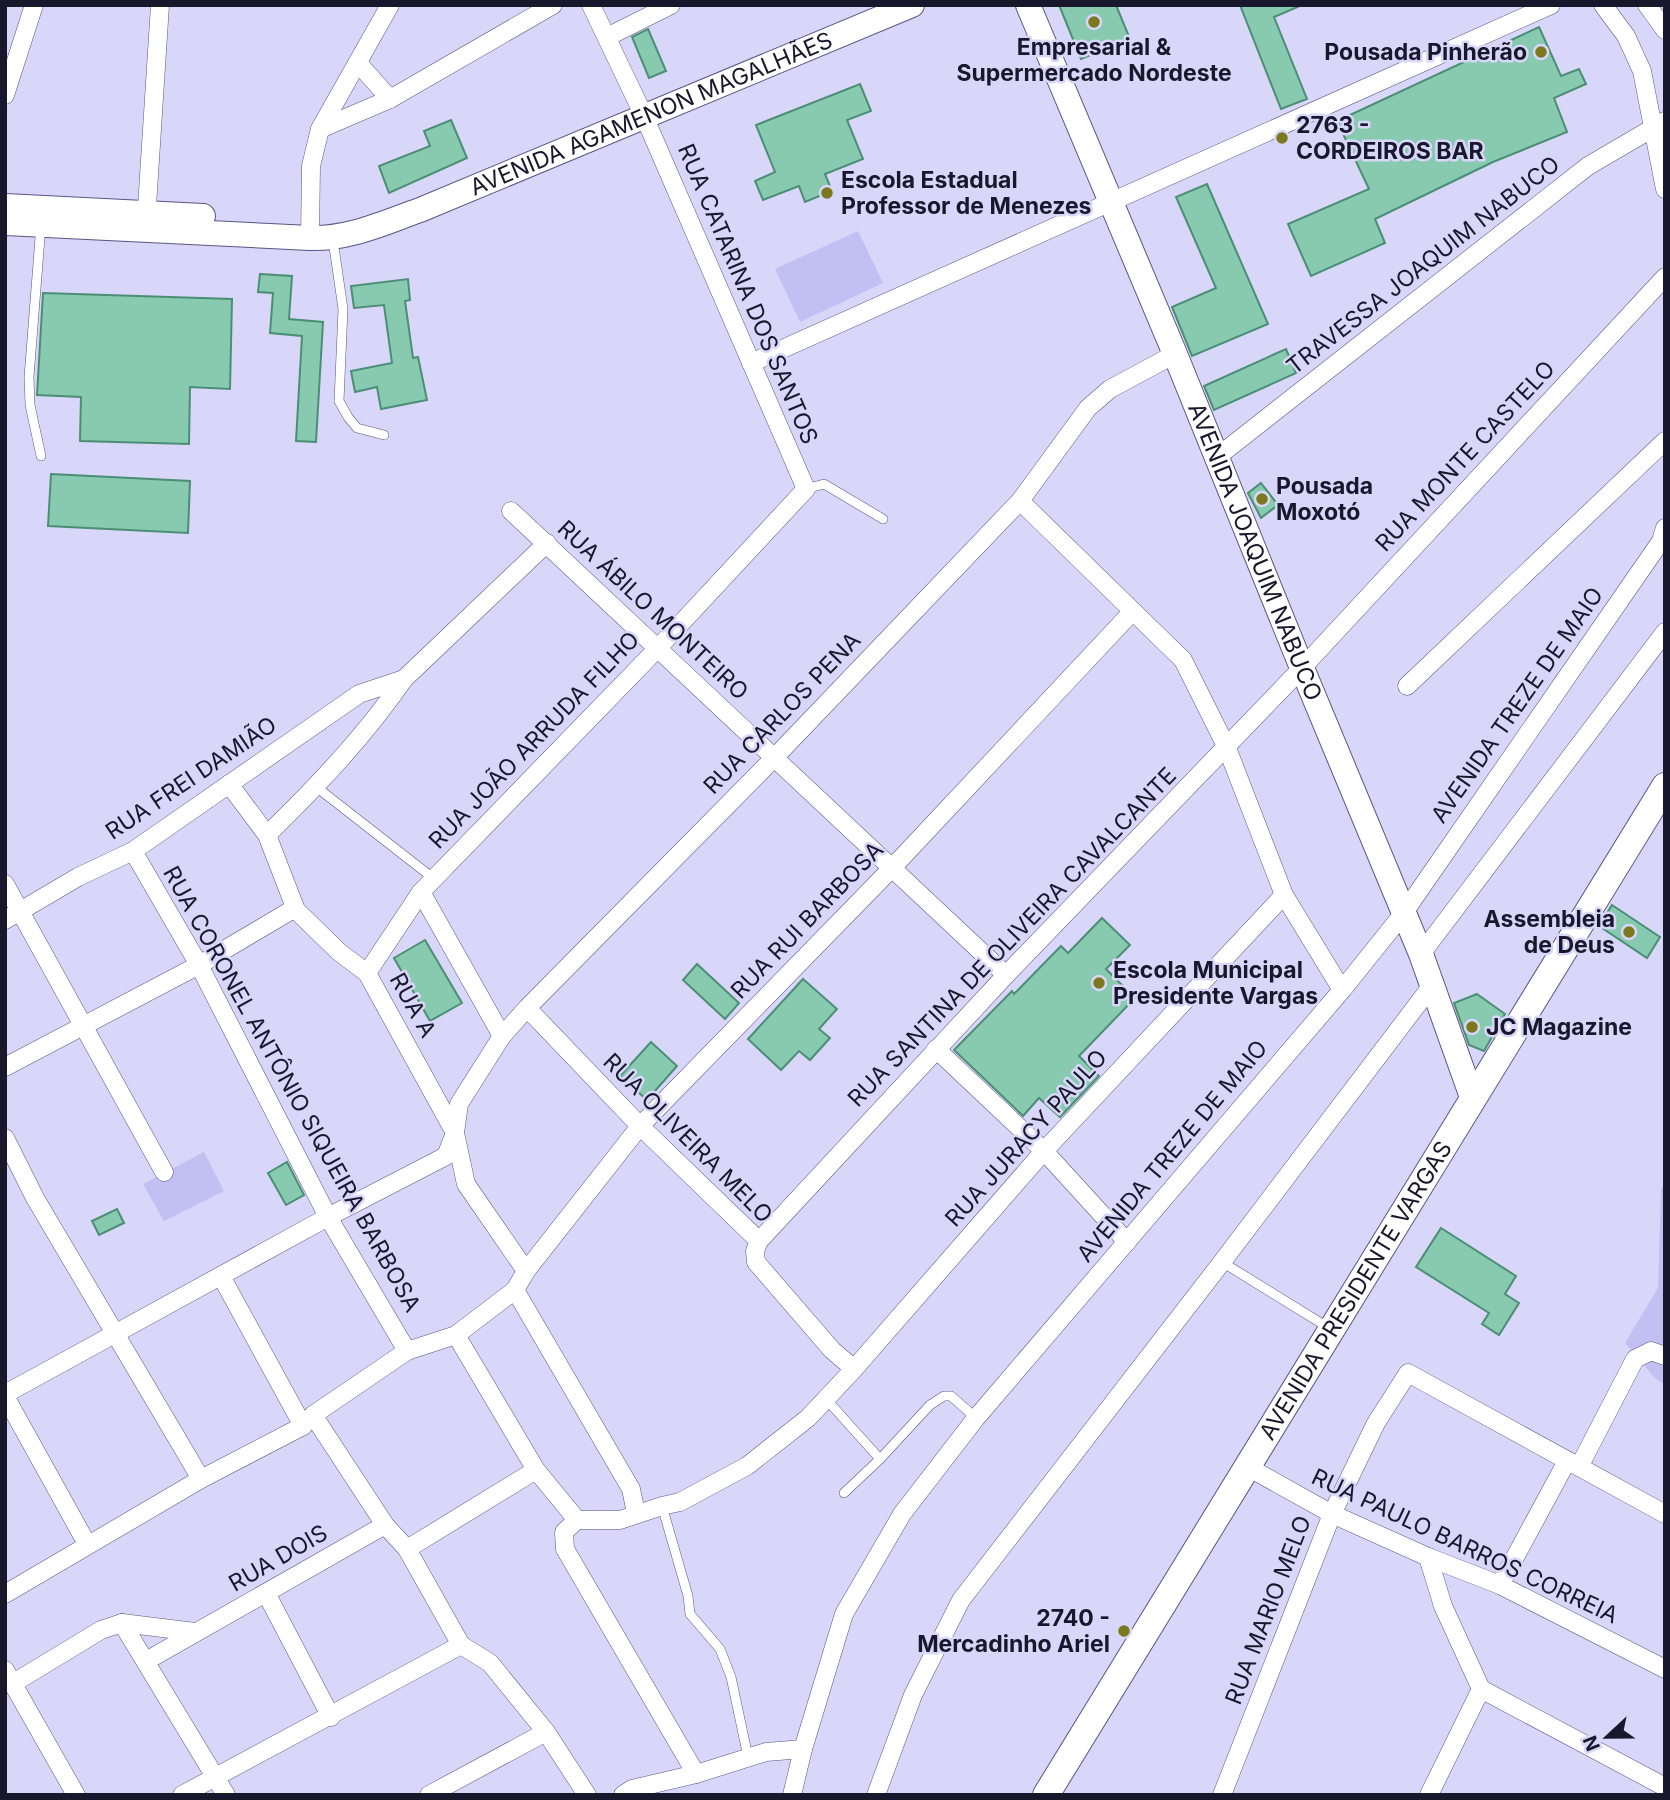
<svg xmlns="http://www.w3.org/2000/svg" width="1670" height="1800" font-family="Inter,sans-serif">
  <rect width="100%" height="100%" fill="#d8d7f9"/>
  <g fill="#c2bff3">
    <path d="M 858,231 L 883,283 L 800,322 L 775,269 Z"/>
    <path d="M 204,1152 L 224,1191 L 164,1221 L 143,1184 Z"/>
    <path d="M 1665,1181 L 1665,1385 L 1655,1378 L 1625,1343 L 1658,1288 L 1661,1190 Z"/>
  </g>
  <g fill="#87caaf" stroke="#4c8e75" stroke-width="2">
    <path d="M 1059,5 L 1116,5 L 1130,39 L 1081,59 Z"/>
    <path d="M 1240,5 L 1302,5 L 1274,17 L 1307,99 L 1281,109 Z"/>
    <path d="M 1539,27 L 1561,76 L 1579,69 L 1586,84 L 1554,98 L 1567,132 L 1493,162 L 1375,219 L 1385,243 L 1311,276 L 1288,224 L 1369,189 L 1337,121 Z"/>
    <path d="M 648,29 L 666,71 L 649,78 L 632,37 Z"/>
    <path d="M 860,84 L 871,111 L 847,120 L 863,159 L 825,174 L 832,191 L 805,202 L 799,186 L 763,200 L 755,181 L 775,172 L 756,125 Z"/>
    <path d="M 451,120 L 467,158 L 389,193 L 379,166 L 430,146 L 424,131 Z"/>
    <path d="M 1207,184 L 1268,324 L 1192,356 L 1172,307 L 1216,288 L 1176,197 Z"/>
    <path d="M 260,274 L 292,276 L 289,319 L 323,322 L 316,442 L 296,441 L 302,336 L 270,333 L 273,293 L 258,292 Z"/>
    <path d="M 408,279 L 410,300 L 405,301 L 413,358 L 418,357 L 427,400 L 381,409 L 377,387 L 355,392 L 351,371 L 392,363 L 384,305 L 354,308 L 351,286 Z"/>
    <path d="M 43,293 L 232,299 L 230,389 L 190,387 L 189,444 L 80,441 L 81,397 L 37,395 Z"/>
    <path d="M 1286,349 L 1296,373 L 1214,410 L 1204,386 Z"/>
    <path d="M 51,474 L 190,481 L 188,533 L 48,526 Z"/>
    <path d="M 1261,483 L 1278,505 L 1261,518 L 1248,493 Z"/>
    <path d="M 1612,905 L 1660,937 L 1647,958 L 1599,926 Z"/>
    <path d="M 1102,918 L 1130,945 L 1106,969 L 1135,998 L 1079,1056 L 1099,1076 L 1060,1117 L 1039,1098 L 1023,1116 L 954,1050 L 1012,991 L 1014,994 L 1061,946 L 1068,953 Z"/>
    <path d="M 425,940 L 462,1003 L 430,1021 L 394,958 Z"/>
    <path d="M 697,964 L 739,1003 L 725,1019 L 683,980 Z"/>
    <path d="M 803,979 L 837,1009 L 819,1029 L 830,1038 L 810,1060 L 799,1051 L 781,1070 L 748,1039 Z"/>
    <path d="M 1477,994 L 1505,1014 L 1484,1051 L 1469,1045 L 1454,1003 Z"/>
    <path d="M 651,1042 L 677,1066 L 647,1100 L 620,1076 Z"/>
    <path d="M 287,1162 L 304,1195 L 286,1205 L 268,1173 Z"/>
    <path d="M 117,1209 L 124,1223 L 99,1235 L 92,1221 Z"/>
    <path d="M 1441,1228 L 1516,1276 L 1505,1294 L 1519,1303 L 1499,1335 L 1482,1324 L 1489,1313 L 1416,1267 Z"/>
  </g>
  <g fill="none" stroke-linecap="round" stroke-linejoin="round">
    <defs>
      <g id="service">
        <path d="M 41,225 L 29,377 L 30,405 L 41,456"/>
        <path d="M 333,240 L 343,309 L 339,401 L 348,417 L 357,428 L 384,435"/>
        <path d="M 806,489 L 824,484 L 883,519"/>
        <path d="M 315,786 L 433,878"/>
        <path d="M 1222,1262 L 1329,1328"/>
        <path d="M 827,1400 L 880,1459"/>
        <path d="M 844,1493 L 880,1459 L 930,1405 L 944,1396 L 951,1396 L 976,1418"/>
        <path d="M 662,1506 L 688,1596 L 690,1614 L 720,1649 L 731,1677 L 748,1757"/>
      </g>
      <g id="minor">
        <path d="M 1603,5 L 1626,36 L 1642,71 L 1665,189"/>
        <path d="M 1647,5 L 1665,30"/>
        <path d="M 607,37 L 671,5"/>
        <path d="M 358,63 L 390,99"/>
        <path d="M 5,95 L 34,5"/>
        <path d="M 320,129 L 390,99 L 553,5"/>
        <path d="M 146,222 L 160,5"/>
        <path d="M 310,238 L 311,166 L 320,129 L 390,5"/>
        <path d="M 751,363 L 1551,5"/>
        <path d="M 1217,457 L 1588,166 L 1665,121"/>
        <path d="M 1020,501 L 1183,660 L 1227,748 L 1284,895 L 1342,990"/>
        <path d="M 511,511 L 1006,975"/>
        <path d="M 1407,686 L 1665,441"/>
        <path d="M 229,784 L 267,835 L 296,910 L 339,952 L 367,973 L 455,1133 L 466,1184 L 526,1271"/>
        <path d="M 267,835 C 317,786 365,736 404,679"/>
        <path d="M 133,851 L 199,965 L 328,1217 L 407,1351"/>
        <path d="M 5,884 L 164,1172"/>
        <path d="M 421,892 L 502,1036"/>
        <path d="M 5,920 L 78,877 L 133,851 L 359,694 L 404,679 L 547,543"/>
        <path d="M 1421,954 L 1665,632"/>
        <path d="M 367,973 L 421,892 L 658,648 L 806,489 L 644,116 L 591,5"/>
        <path d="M 527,1008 L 640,1126 L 759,1241"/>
        <path d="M 936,1049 L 1044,1151 L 1127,1242"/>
        <path d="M 5,1067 L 199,965 L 295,908"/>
        <path d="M 5,1138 L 35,1198 L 201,1479"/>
        <path d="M 221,1276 L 303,1426"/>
        <path d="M 515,1290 L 631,1489 L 636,1513"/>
        <path d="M 456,1335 L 536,1470 L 577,1520"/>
        <path d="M 854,1369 L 832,1350 L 756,1262 L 755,1251 L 759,1241 L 1006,975 L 1302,668 L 1665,277"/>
        <path d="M 5,1394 L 328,1217 L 446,1156 L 455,1133 L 459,1104 L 502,1036 L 527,1008 L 775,757 L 1020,501 L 1088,408 L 1110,389 L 1175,354"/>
        <path d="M 5,1396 L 87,1544"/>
        <path d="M 313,1415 L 385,1525 L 407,1549 L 461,1645 L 490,1663 L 546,1732 L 587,1795"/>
        <path d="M 1246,1466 L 1332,1514 L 1428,1557 L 1500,1585 L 1665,1669"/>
        <path d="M 1579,1467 L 1635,1359 L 1651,1351 L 1665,1356"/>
        <path d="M 407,1549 L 536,1470"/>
        <path d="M 1428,1557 L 1443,1606 L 1481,1689 L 1665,1787"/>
        <path d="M 1500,1585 L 1567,1461"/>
        <path d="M 266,1593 L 331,1717"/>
        <path d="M 5,1594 L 201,1479 L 303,1426 L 313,1415 L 407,1351 L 456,1335 L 515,1290 L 526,1271 L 640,1126 L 892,868 L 1132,612"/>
        <path d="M 122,1623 L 226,1795"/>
        <path d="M 146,1661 L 385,1525"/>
        <path d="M 5,1670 L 76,1795"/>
        <path d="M 12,1684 L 101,1630 L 122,1623 L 195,1632"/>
        <path d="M 696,1774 L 565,1549 L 564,1532 L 577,1520 L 620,1520 L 662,1506 L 680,1502 L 747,1466 L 808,1418 L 854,1369 L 1044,1151 L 1284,895"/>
        <path d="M 182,1795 L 461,1645"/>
        <path d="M 429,1795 L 546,1732"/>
        <path d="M 623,1795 L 632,1789 L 696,1774 L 766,1752 L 803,1749"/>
        <path d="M 792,1795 L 803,1749 L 844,1614 L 902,1514 L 976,1418 L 1342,990 L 1403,914 L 1661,541 L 1665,528"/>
        <path d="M 876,1795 L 913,1695 L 961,1600 L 1222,1262 L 1433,984"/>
        <path d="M 1222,1795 L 1332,1514 L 1376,1423 L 1408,1373 L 1665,1514"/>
        <path d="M 1429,1795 L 1481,1689"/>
      </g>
      <g id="secondary">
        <path id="s1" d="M 1028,5 L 1175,354 L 1302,668 L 1421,954 L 1473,1100"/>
        <path d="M 5,206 L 203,216"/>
        <path id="s2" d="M 5,223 L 310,238 C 350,239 383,223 420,210 L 912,5"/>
      </g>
      <g id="primary">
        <path id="s3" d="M 1046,1795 L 1665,786"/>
      </g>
    </defs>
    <use href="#service" stroke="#595586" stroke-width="10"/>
    <use href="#minor" stroke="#595586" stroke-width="19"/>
    <use href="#secondary" stroke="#595586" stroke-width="26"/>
    <use href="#primary" stroke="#595586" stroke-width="28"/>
    <use href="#service" stroke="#fff" stroke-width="9"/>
    <use href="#minor" stroke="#fff" stroke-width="18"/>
    <use href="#secondary" stroke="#fff" stroke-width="24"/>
    <use href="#primary" stroke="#fff" stroke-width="26"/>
  </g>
  <g fill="#7b781d" stroke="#d8d7f9" stroke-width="2.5">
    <circle cx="1094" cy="22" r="7"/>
    <circle cx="1541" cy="52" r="7"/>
    <circle cx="1282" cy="138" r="7"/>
    <circle cx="827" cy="193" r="7"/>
    <circle cx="1262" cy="499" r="7"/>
    <circle cx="1629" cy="932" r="7"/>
    <circle cx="1099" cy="983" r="7"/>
    <circle cx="1472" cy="1027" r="7"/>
    <circle cx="1124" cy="1631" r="7"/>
  </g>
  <g text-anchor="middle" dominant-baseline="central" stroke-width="5" stroke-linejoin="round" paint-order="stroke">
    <g font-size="23" font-weight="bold" fill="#19172b" stroke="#d8d7f9" text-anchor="start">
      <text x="1094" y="47" text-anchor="middle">Empresarial &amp;<tspan x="1094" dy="26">Supermercado Nordeste</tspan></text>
      <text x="1527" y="52" text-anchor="end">Pousada Pinherão</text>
      <text x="1296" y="125">2763 -<tspan x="1296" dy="26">CORDEIROS BAR</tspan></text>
      <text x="841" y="180">Escola Estadual<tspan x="841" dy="26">Professor de Menezes</tspan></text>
      <text x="1276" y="486">Pousada<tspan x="1276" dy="26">Moxotó</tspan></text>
      <text x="1615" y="919" text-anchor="end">Assembleia<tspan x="1615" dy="26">de Deus</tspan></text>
      <text x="1113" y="970">Escola Municipal<tspan x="1113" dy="26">Presidente Vargas</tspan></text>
      <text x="1486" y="1027">JC Magazine</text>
      <text x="1110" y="1618" text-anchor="end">2740 -<tspan x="1110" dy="26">Mercadinho Ariel</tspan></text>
    </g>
    <g font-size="23" fill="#19172b" stroke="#d8d7f9">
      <text stroke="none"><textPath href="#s2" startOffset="670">AVENIDA AGAMENON MAGALHÃES</textPath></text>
      <text transform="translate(1423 265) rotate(-38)">TRAVESSA JOAQUIM NABUCO</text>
      <text transform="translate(748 294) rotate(67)">RUA CATARINA DOS SANTOS</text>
      <text transform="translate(1465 456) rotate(-47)">RUA MONTE CASTELO</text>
      <text stroke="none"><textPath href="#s1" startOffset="592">AVENIDA JOAQUIM NABUCO</textPath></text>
      <text transform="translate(653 610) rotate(43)">RUA ÁBILO MONTEIRO</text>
      <text transform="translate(1517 705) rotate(-55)">AVENIDA TREZE DE MAIO</text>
      <text transform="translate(782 713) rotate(-46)">RUA CARLOS PENA</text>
      <text transform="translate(534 740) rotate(-46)">RUA JOÃO ARRUDA FILHO</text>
      <text transform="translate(191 778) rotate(-34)">RUA FREI DAMIÃO</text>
      <text transform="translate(807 920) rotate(-46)">RUA RUI BARBOSA</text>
      <text transform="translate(1012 937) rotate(-46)">RUA SANTINA DE OLIVEIRA CAVALCANTE</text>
      <text transform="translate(413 1005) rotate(61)">RUA A</text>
      <text transform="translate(292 1089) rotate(61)">RUA CORONEL ANTÔNIO SIQUEIRA BARBOSA</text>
      <text transform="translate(688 1138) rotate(45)">RUA OLIVEIRA MELO</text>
      <text transform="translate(1026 1138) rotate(-48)">RUA JURACY PAULO</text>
      <text transform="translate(1172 1151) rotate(-50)">AVENIDA TREZE DE MAIO</text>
      <text stroke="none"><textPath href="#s3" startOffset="592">AVENIDA PRESIDENTE VARGAS</textPath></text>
      <text transform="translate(1465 1546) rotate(25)">RUA PAULO BARROS CORREIA</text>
      <text transform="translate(278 1558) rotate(-30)">RUA DOIS</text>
      <text transform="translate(1268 1610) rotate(-69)">RUA MARIO MELO</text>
    </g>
  </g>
  <rect width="1670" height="1800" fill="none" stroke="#19172b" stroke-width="14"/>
  <g transform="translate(1607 1737) rotate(248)" stroke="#d8d7f9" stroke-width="5" paint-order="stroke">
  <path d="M0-5L12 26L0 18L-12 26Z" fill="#19172b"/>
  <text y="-10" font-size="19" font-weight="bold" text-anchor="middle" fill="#19172b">N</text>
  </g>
</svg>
